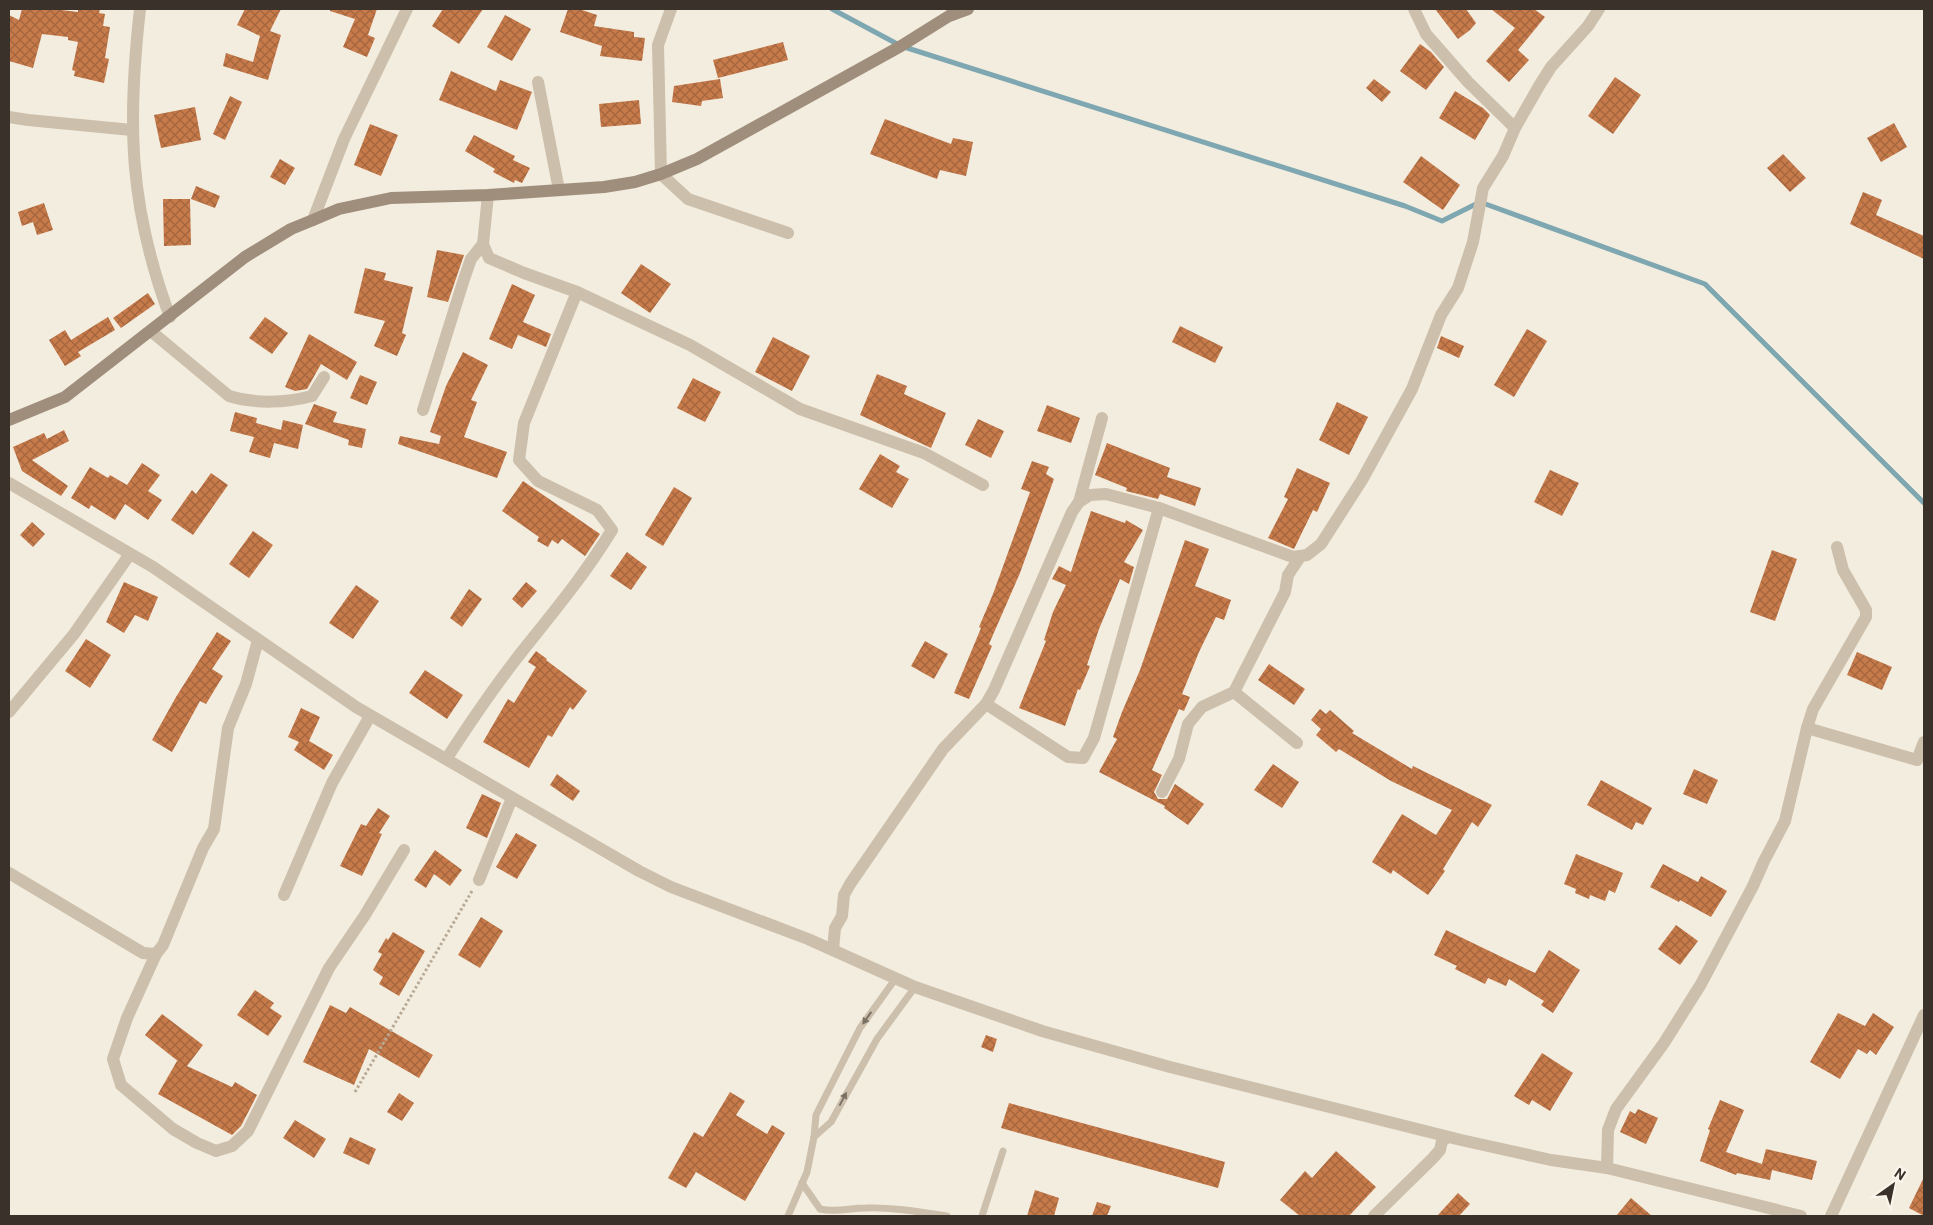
<svg xmlns="http://www.w3.org/2000/svg" width="1933" height="1225" font-family="Roboto,sans-serif">
  <defs>
    <pattern id="building-cross-hatch" width="8" height="8" patternUnits="userSpaceOnUse" patternTransform="scale(1.25)"><rect width="8" height="8" fill="#c77a4a"/><path d="M0 0l8 8M0 8l8-8" fill="none" stroke="#a3653e"/></pattern>
  </defs>
  <rect width="100%" height="100%" fill="#f3eddf"/>
  <g fill="none" stroke-linecap="round" stroke-linejoin="round">
    <path stroke="#7ea7b1" stroke-width="5" d="M 832,9 L 901,46 L 1405,206 L 1442,221 L 1480,202 L 1705,284 L 1924,503"/>
  </g>
  <g fill="url(#building-cross-hatch)">
    <path d="M 22,9 L 53,9 L 78,12 L 78,9 L 100,9 L 99,13 L 105,14 L 103,26 L 110,27 L 105,58 L 109,59 L 104,83 L 74,76 L 75,71 L 72,70 L 78,42 L 68,40 L 68,37 L 42,34 L 33,68 L 9,61 L 9,15 L 19,20 Z"/>
    <path d="M 245,9 L 281,9 L 270,31 L 281,35 L 268,80 L 223,66 L 226,53 L 253,62 L 260,36 L 237,25 Z"/>
    <path d="M 330,9 L 377,9 L 368,35 L 375,38 L 367,57 L 343,47 L 355,19 L 330,11 Z"/>
    <path d="M 443,9 L 483,9 L 459,44 L 432,26 Z"/>
    <path d="M 568,9 L 579,9 L 597,15 L 594,26 L 634,32 L 634,37 L 645,38 L 642,61 L 600,56 L 602,46 L 560,32 Z"/>
    <path d="M 1435,9 L 1466,9 L 1476,23 L 1470,30 L 1458,39 Z"/>
    <path d="M 1491,9 L 1534,9 L 1545,17 L 1518,50 L 1529,60 L 1509,82 L 1486,61 L 1515,28 Z"/>
    <path d="M 505,15 L 531,29 L 512,61 L 487,47 Z"/>
    <path d="M 783,42 L 788,60 L 718,78 L 713,60 Z"/>
    <path d="M 1420,44 L 1431,52 L 1444,67 L 1426,90 L 1400,71 Z"/>
    <path d="M 451,71 L 496,91 L 500,80 L 532,92 L 517,130 L 439,100 Z"/>
    <path d="M 1615,77 L 1641,95 L 1613,134 L 1588,116 Z"/>
    <path d="M 720,79 L 723,98 L 702,101 L 701,106 L 672,102 L 674,86 Z"/>
    <path d="M 1374,79 L 1391,92 L 1382,102 L 1366,88 Z"/>
    <path d="M 1455,91 L 1483,108 L 1490,115 L 1475,140 L 1439,118 Z"/>
    <path d="M 230,96 L 242,102 L 225,140 L 213,134 Z"/>
    <path d="M 639,100 L 641,124 L 601,127 L 599,104 Z"/>
    <path d="M 195,107 L 201,140 L 161,148 L 154,115 Z"/>
    <path d="M 885,119 L 951,144 L 953,138 L 973,142 L 966,176 L 940,170 L 937,179 L 870,154 Z"/>
    <path d="M 1894,123 L 1907,147 L 1881,162 L 1867,138 Z"/>
    <path d="M 370,124 L 398,135 L 381,176 L 354,165 Z"/>
    <path d="M 474,135 L 515,156 L 513,160 L 530,168 L 522,183 L 515,180 L 514,183 L 493,172 L 495,169 L 465,151 Z"/>
    <path d="M 1783,154 L 1806,178 L 1790,192 L 1767,168 Z"/>
    <path d="M 1421,156 L 1460,185 L 1443,210 L 1403,182 Z"/>
    <path d="M 280,159 L 295,168 L 285,185 L 270,177 Z"/>
    <path d="M 196,186 L 220,196 L 215,208 L 191,199 Z"/>
    <path d="M 1863,192 L 1882,200 L 1876,215 L 1924,236 L 1924,259 L 1850,224 Z"/>
    <path d="M 163,199 L 190,199 L 191,245 L 164,246 Z"/>
    <path d="M 44,203 L 53,230 L 37,235 L 33,222 L 22,226 L 18,212 Z"/>
    <path d="M 437,250 L 464,255 L 448,302 L 427,297 Z"/>
    <path d="M 641,264 L 671,284 L 650,313 L 621,293 Z"/>
    <path d="M 365,268 L 386,273 L 384,280 L 413,287 L 402,333 L 406,335 L 397,356 L 374,346 L 385,321 L 354,313 Z"/>
    <path d="M 512,284 L 535,295 L 523,322 L 551,334 L 546,347 L 518,335 L 512,349 L 489,339 Z"/>
    <path d="M 148,293 L 155,304 L 121,328 L 113,318 Z"/>
    <path d="M 108,317 L 115,330 L 78,352 L 81,356 L 65,366 L 49,340 L 65,330 L 71,340 Z"/>
    <path d="M 265,317 L 288,333 L 272,354 L 249,338 Z"/>
    <path d="M 1180,326 L 1223,347 L 1215,363 L 1172,342 Z"/>
    <path d="M 1527,329 L 1547,341 L 1514,397 L 1494,385 Z"/>
    <path d="M 309,334 L 357,362 L 347,380 L 321,364 L 307,389 L 295,391 L 285,387 Z"/>
    <path d="M 1441,336 L 1464,346 L 1459,358 L 1437,348 Z"/>
    <path d="M 773,337 L 810,356 L 792,391 L 755,372 Z"/>
    <path d="M 463,352 L 488,365 L 471,400 L 477,402 L 464,437 L 507,452 L 497,478 L 398,444 L 400,436 L 439,444 L 441,436 L 430,432 L 446,386 Z"/>
    <path d="M 877,374 L 907,386 L 904,394 L 946,413 L 931,448 L 860,415 Z"/>
    <path d="M 360,375 L 377,382 L 367,405 L 350,398 Z"/>
    <path d="M 693,378 L 721,392 L 705,422 L 677,408 Z"/>
    <path d="M 1337,402 L 1368,417 L 1349,455 L 1319,440 Z"/>
    <path d="M 314,404 L 337,412 L 333,422 L 366,429 L 362,448 L 348,445 L 349,440 L 305,424 Z"/>
    <path d="M 1047,405 L 1080,418 L 1071,443 L 1037,431 Z"/>
    <path d="M 235,412 L 257,418 L 256,423 L 281,430 L 283,420 L 303,425 L 298,449 L 274,443 L 270,458 L 249,452 L 254,437 L 230,431 Z"/>
    <path d="M 978,419 L 1004,431 L 991,458 L 965,445 Z"/>
    <path d="M 64,430 L 69,441 L 32,460 L 68,486 L 61,496 L 22,471 L 13,447 L 44,433 L 47,439 Z"/>
    <path d="M 1107,443 L 1170,468 L 1167,477 L 1201,488 L 1195,506 L 1160,494 L 1158,499 L 1126,491 L 1127,488 L 1095,475 Z"/>
    <path d="M 880,454 L 900,466 L 896,472 L 909,479 L 892,508 L 859,489 Z"/>
    <path d="M 1032,461 L 1049,467 L 1046,474 L 1054,479 L 1020,573 L 989,644 L 992,646 L 969,699 L 954,693 L 981,628 L 979,627 L 993,594 L 1030,492 L 1021,489 Z"/>
    <path d="M 142,463 L 160,475 L 148,491 L 162,500 L 148,520 L 125,504 L 115,520 L 91,505 L 89,509 L 71,498 L 90,467 L 108,478 L 110,475 L 127,485 Z"/>
    <path d="M 1297,468 L 1330,483 L 1317,512 L 1313,510 L 1294,549 L 1268,538 L 1288,499 L 1284,497 Z"/>
    <path d="M 1550,470 L 1579,483 L 1562,516 L 1534,502 Z"/>
    <path d="M 211,473 L 228,485 L 193,535 L 171,520 L 192,490 L 196,494 Z"/>
    <path d="M 523,481 L 600,534 L 585,556 L 562,539 L 558,544 L 552,540 L 548,547 L 537,541 L 539,537 L 502,511 Z"/>
    <path d="M 674,487 L 692,498 L 663,546 L 645,535 Z"/>
    <path d="M 1091,511 L 1125,523 L 1126,520 L 1143,530 L 1124,562 L 1134,567 L 1129,584 L 1120,579 L 1099,629 L 1087,665 L 1090,666 L 1080,690 L 1078,689 L 1065,726 L 1019,708 L 1046,641 L 1044,640 L 1053,612 L 1066,585 L 1052,579 L 1059,566 L 1071,572 Z"/>
    <path d="M 32,522 L 45,534 L 33,547 L 20,535 Z"/>
    <path d="M 253,531 L 273,545 L 249,578 L 229,564 Z"/>
    <path d="M 1185,540 L 1209,549 L 1195,586 L 1231,600 L 1224,620 L 1216,617 L 1199,652 L 1182,694 L 1190,697 L 1184,711 L 1179,709 L 1152,770 L 1162,775 L 1154,792 L 1158,799 L 1167,799 L 1175,784 L 1204,804 L 1188,825 L 1164,808 L 1165,806 L 1099,772 L 1117,739 L 1113,737 L 1122,712 L 1140,670 Z"/>
    <path d="M 1772,550 L 1797,559 L 1775,621 L 1750,612 Z"/>
    <path d="M 627,552 L 647,567 L 631,590 L 610,576 Z"/>
    <path d="M 124,582 L 158,597 L 148,621 L 135,615 L 124,633 L 106,622 Z"/>
    <path d="M 526,582 L 537,591 L 522,608 L 512,599 Z"/>
    <path d="M 356,585 L 379,601 L 353,639 L 329,623 Z"/>
    <path d="M 469,589 L 482,599 L 462,627 L 450,618 Z"/>
    <path d="M 217,632 L 231,641 L 212,669 L 223,676 L 206,704 L 200,701 L 172,752 L 152,740 L 176,697 Z"/>
    <path d="M 86,639 L 111,655 L 90,688 L 65,671 Z"/>
    <path d="M 925,641 L 948,654 L 934,679 L 911,666 Z"/>
    <path d="M 536,651 L 547,659 L 546,660 L 587,691 L 573,710 L 570,707 L 552,737 L 548,735 L 529,768 L 483,742 L 508,699 L 514,703 L 536,667 L 528,662 Z"/>
    <path d="M 1857,652 L 1892,667 L 1882,690 L 1847,675 Z"/>
    <path d="M 1269,664 L 1305,689 L 1294,705 L 1258,680 Z"/>
    <path d="M 425,670 L 463,695 L 447,719 L 409,693 Z"/>
    <path d="M 301,708 L 320,717 L 309,741 L 333,755 L 324,770 L 294,750 L 299,742 L 288,737 Z"/>
    <path d="M 1320,709 L 1326,714 L 1330,710 L 1354,731 L 1352,733 L 1412,769 L 1413,766 L 1492,805 L 1478,827 L 1472,822 L 1443,869 L 1445,871 L 1428,895 L 1393,870 L 1391,874 L 1372,862 L 1402,814 L 1436,835 L 1452,810 L 1391,781 L 1339,749 L 1336,752 L 1316,735 L 1321,729 L 1311,720 Z"/>
    <path d="M 1273,764 L 1299,782 L 1282,808 L 1254,790 Z"/>
    <path d="M 1694,769 L 1718,780 L 1707,804 L 1683,794 Z"/>
    <path d="M 557,774 L 580,791 L 573,801 L 550,785 Z"/>
    <path d="M 1601,780 L 1652,808 L 1643,825 L 1636,822 L 1632,830 L 1587,805 Z"/>
    <path d="M 482,794 L 501,803 L 487,838 L 466,828 Z"/>
    <path d="M 378,808 L 390,816 L 379,833 L 382,834 L 362,876 L 340,866 L 361,824 L 366,826 Z"/>
    <path d="M 516,833 L 537,845 L 517,879 L 496,867 Z"/>
    <path d="M 435,850 L 462,870 L 450,886 L 434,874 L 426,888 L 414,880 Z"/>
    <path d="M 1576,854 L 1623,873 L 1615,893 L 1609,890 L 1605,901 L 1590,895 L 1589,899 L 1575,893 L 1576,889 L 1564,884 Z"/>
    <path d="M 1663,864 L 1698,882 L 1701,876 L 1727,891 L 1711,917 L 1680,900 L 1679,902 L 1650,887 Z"/>
    <path d="M 481,917 L 503,931 L 480,968 L 458,955 Z"/>
    <path d="M 1676,925 L 1698,941 L 1680,965 L 1658,949 Z"/>
    <path d="M 1446,930 L 1535,973 L 1549,950 L 1580,970 L 1553,1013 L 1541,1005 L 1544,1001 L 1509,979 L 1506,986 L 1488,978 L 1485,984 L 1455,969 L 1457,966 L 1434,955 Z"/>
    <path d="M 393,932 L 425,951 L 399,996 L 379,984 L 383,977 L 373,970 L 382,954 L 378,952 L 386,938 L 388,940 Z"/>
    <path d="M 255,990 L 274,1003 L 270,1008 L 282,1016 L 268,1036 L 237,1015 Z"/>
    <path d="M 330,1005 L 346,1013 L 350,1007 L 433,1055 L 419,1078 L 369,1049 L 354,1085 L 303,1062 Z"/>
    <path d="M 1838,1013 L 1865,1026 L 1873,1013 L 1894,1027 L 1876,1055 L 1870,1050 L 1867,1054 L 1858,1049 L 1840,1079 L 1810,1062 Z"/>
    <path d="M 162,1014 L 203,1045 L 187,1066 L 232,1087 L 235,1082 L 257,1095 L 241,1126 L 232,1135 L 158,1094 L 177,1061 L 179,1062 L 145,1035 Z"/>
    <path d="M 986,1035 L 997,1039 L 993,1052 L 981,1047 Z"/>
    <path d="M 1542,1053 L 1573,1073 L 1550,1111 L 1532,1100 L 1529,1105 L 1514,1096 Z"/>
    <path d="M 730,1092 L 745,1101 L 736,1115 L 767,1134 L 772,1125 L 785,1133 L 745,1201 L 696,1172 L 686,1188 L 668,1178 L 694,1132 L 703,1137 Z"/>
    <path d="M 399,1093 L 414,1103 L 402,1121 L 387,1112 Z"/>
    <path d="M 1720,1100 L 1744,1110 L 1726,1152 L 1762,1164 L 1766,1149 L 1817,1161 L 1812,1180 L 1772,1170 L 1770,1180 L 1737,1173 L 1736,1175 L 1700,1161 L 1710,1130 L 1708,1129 Z"/>
    <path d="M 1009,1103 L 1225,1162 L 1218,1188 L 1001,1128 Z"/>
    <path d="M 1638,1109 L 1658,1118 L 1646,1144 L 1620,1132 L 1630,1111 L 1635,1114 Z"/>
    <path d="M 295,1120 L 326,1139 L 314,1158 L 283,1138 Z"/>
    <path d="M 350,1137 L 376,1149 L 369,1165 L 343,1153 Z"/>
    <path d="M 1336,1151 L 1376,1187 L 1349,1216 L 1300,1216 L 1280,1200 L 1305,1171 L 1312,1178 Z"/>
    <path d="M 1924,1177 L 1924,1216 L 1909,1208 Z"/>
    <path d="M 1035,1190 L 1059,1198 L 1054,1216 L 1027,1216 Z"/>
    <path d="M 1458,1193 L 1470,1204 L 1459,1216 L 1437,1216 Z"/>
    <path d="M 1631,1198 L 1652,1216 L 1616,1216 Z"/>
    <path d="M 1097,1202 L 1111,1206 L 1107,1216 L 1092,1216 Z"/>
  </g>
  <g fill="none" stroke-linecap="round" stroke-linejoin="round">
    <path stroke="#b8a995" stroke-width="3" stroke-dasharray="2.5 2.5" stroke-linecap="butt" d="M 355,1092 L 472,891"/>
    <g stroke="#ccbfab" stroke-width="7">
      <path d="M 814,1137 L 831,1122 L 877,1039 L 915,987"/>
      <path d="M 802,1183 L 820,1209 C 836,1213 849,1208 866,1208 C 893,1207 920,1212 947,1216"/>
      <path d="M 788,1216 L 807,1172 L 814,1137 L 816,1115 L 860,1028 L 896,978"/>
      <path d="M 982,1216 L 1003,1151"/>
    </g>
    <g stroke="#ccbfab" stroke-width="12">
      <path d="M 140,9 C 127,124 129,207 170,317"/>
      <path d="M 671,9 L 658,45 L 661,174 L 688,199 L 788,233"/>
      <path d="M 1414,9 L 1426,34 L 1468,82 L 1515,128"/>
      <path d="M 538,82 L 559,190"/>
      <path d="M 9,117 L 28,120 L 132,130"/>
      <path d="M 488,195 L 483,244 L 489,258 L 524,273 L 577,292 L 690,345 L 800,409 L 924,453 L 983,485"/>
      <path d="M 313,220 L 344,139 L 407,9"/>
      <path d="M 152,332 L 229,396 C 255,404 286,403 312,396 L 324,377"/>
      <path d="M 423,410 L 464,279 L 471,259 L 483,244"/>
      <path d="M 9,483 L 153,567 L 356,707 L 639,871 L 671,887 L 808,939 L 915,987 L 1042,1031 L 1170,1067 L 1461,1140 L 1551,1160 L 1607,1168 L 1801,1216"/>
      <path d="M 1079,502 L 1090,495 L 1106,494 L 1159,508 L 1293,557 L 1307,555 L 1321,544 L 1362,480 L 1412,389 L 1441,315 L 1458,288 L 1473,242 L 1483,188 L 1503,156 L 1515,128 L 1539,86 L 1551,67 L 1588,26 L 1599,9"/>
      <path d="M 1234,692 L 1297,743"/>
      <path d="M 986,704 L 1068,757 L 1083,758 L 1094,738 L 1159,508"/>
      <path d="M 9,712 L 74,634 L 130,554"/>
      <path d="M 1807,728 L 1917,760 L 1924,742"/>
      <path d="M 447,758 C 471,721 496,684 524,649 C 556,609 585,574 612,530 L 597,510 L 538,481 L 519,460 L 524,423 L 577,292"/>
      <path d="M 1162,792 L 1179,759 L 1188,724 L 1202,707 L 1234,692 L 1285,592 L 1288,575 L 1300,557"/>
      <path d="M 9,873 L 143,953 L 156,954 L 163,945 L 203,848 L 214,829 L 228,728 L 246,684 L 258,640"/>
      <path d="M 479,880 L 512,798"/>
      <path d="M 284,895 L 332,783 L 370,716"/>
      <path d="M 833,950 L 835,928 L 842,916 L 844,895 L 850,884 L 943,749 L 986,704 L 994,690 L 1072,512 L 1079,502 L 1102,418"/>
      <path d="M 156,954 L 127,1018 L 113,1059 L 121,1085 L 173,1129 L 197,1143 L 216,1151 L 232,1146 L 248,1131 L 329,968 L 365,915 L 404,850"/>
      <path d="M 1607,1168 L 1608,1130 L 1616,1109 L 1664,1043 L 1701,984 L 1753,886 L 1764,861 L 1785,821 L 1807,728 L 1813,709 L 1866,617 L 1866,610 L 1843,570 L 1837,547"/>
      <path d="M 1374,1216 L 1433,1158 L 1440,1150 L 1442,1141 L 1448,1137"/>
      <path d="M 1831,1216 L 1924,1015"/>
    </g>
    <path stroke="#a08e7c" stroke-width="12" d="M 9,420 L 65,397 L 245,257 L 291,229 L 313,220 L 339,209 L 391,198 L 488,195 L 604,187 L 635,182 L 661,174 L 697,159 L 901,46 L 949,16 L 968,9"/>
  </g>
  <defs><path id="oneway-solid" d="M-6-.8H1V-3.2L6.5 0L1 3.2V.8H-6Z" transform="scale(1.25)"/></defs>
  <g fill="#7b7164">
    <use href="#oneway-solid" transform="translate(867 1018) rotate(125)"/>
    <use href="#oneway-solid" transform="translate(843 1099) rotate(-62)"/>
  </g>
  <rect width="1933" height="1225" fill="none" stroke="#39312a" stroke-width="20"/>
  <g transform="translate(1893 1185) rotate(33)" stroke="#faf6ec" stroke-width="4" paint-order="stroke">
  <path d="M0-4L9 19L0 12L-9 19Z" fill="#39312a"/>
  <text y="-8" font-size="14" font-weight="bold" text-anchor="middle" fill="#39312a">N</text>
  </g>
</svg>
